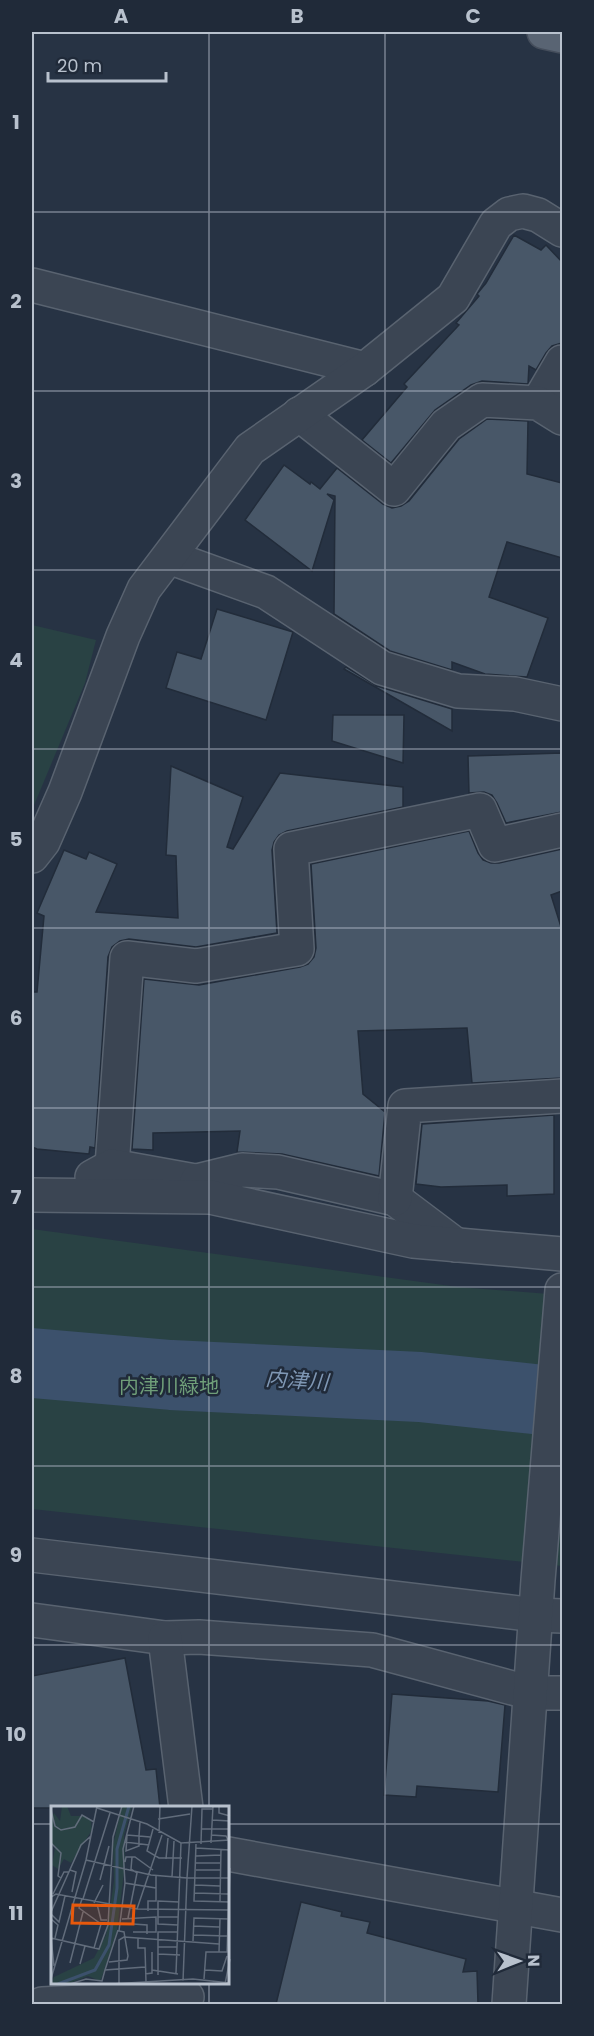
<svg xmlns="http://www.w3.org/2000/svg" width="594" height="2036" font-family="Poppins,'Noto Sans JP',sans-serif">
  <rect width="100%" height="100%" fill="#273344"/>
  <g fill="#294244">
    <path d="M 32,625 L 96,640 L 85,683 L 32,810 Z"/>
    <path d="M 32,1229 L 458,1287 L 562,1295 L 562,1566 L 32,1509 Z"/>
  </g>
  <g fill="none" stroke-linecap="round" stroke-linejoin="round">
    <path stroke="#3c516c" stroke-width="70" d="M 32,1363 L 171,1375 L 420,1387 L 562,1402"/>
  </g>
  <g fill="#485768" stroke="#222c3a" stroke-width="1.5">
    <path d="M 514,235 L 541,250 L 546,245 L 562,262 L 562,343 L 552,346 L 546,353 L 536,370 L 529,366 L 528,384 L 482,381 L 471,385 L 435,410 L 391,463 L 362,440 L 407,387 L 404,384 L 459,325 L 456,323 L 479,296 L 477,294 L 486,283 Z"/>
    <path d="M 487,419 L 528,421 L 527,474 L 562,483 L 562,558 L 507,542 L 489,597 L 548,618 L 527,677 L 485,674 L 452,662 L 452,670 L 390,651 L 334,614 L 335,496 L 327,494 L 334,500 L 312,571 L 245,520 L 284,465 L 310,484 L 311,482 L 320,489 L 337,468 L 383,504 L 392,508 L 401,506 L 409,501 L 459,439 Z"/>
    <path d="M 217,609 L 293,632 L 266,720 L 166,688 L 177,652 L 201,659 Z"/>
    <path d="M 346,667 L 377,686 L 452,709 L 452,731 L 344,669 Z"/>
    <path d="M 333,715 L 404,715 L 403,763 L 332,741 Z"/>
    <path d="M 562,753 L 562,812 L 506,823 L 497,803 L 492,795 L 484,792 L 469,793 L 468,756 Z"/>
    <path d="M 171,766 L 243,797 L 227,847 L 233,849 L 280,773 L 403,787 L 403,807 L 287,831 L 279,835 L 274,842 L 272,850 L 277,933 L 196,947 L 129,939 L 120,941 L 112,947 L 108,957 L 95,1148 L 90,1147 L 89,1154 L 37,1149 L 32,1147 L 32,992 L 37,992 L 44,916 L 37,913 L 64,850 L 86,859 L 89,852 L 117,864 L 96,912 L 178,918 L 176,856 L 166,855 Z"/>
    <path d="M 469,831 L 478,853 L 483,860 L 491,863 L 499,863 L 562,849 L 562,891 L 551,895 L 562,930 L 562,1078 L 472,1083 L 467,1028 L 358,1031 L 363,1094 L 385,1112 L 379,1176 L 282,1154 L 237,1152 L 240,1131 L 153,1133 L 153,1150 L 132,1149 L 144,979 L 199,985 L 300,967 L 308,964 L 314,957 L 316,948 L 311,864 Z"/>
    <path d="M 554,1115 L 554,1194 L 507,1196 L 507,1185 L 441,1187 L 416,1184 L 422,1124 Z"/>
    <path d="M 125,1658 L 146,1770 L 156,1769 L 160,1808 L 32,1808 L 32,1676 Z"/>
    <path d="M 392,1694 L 488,1701 L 505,1705 L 498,1792 L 417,1786 L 416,1797 L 384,1795 Z"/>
    <path d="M 301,1902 L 342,1912 L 341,1916 L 370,1922 L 367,1933 L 466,1959 L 463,1972 L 477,1971 L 478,2004 L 276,2004 Z"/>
  </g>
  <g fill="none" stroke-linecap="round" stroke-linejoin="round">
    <defs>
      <g id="minor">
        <path d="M 32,285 L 365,369"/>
        <path d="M 538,403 L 562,362"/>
        <path d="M 299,414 L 394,489 L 446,425 L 482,400 L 538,403 L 562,418"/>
        <path d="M 169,557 L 266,592 L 382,668 L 458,691 L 515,694 L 562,704"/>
        <path d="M 32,856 L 43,842 L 65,792 L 123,636 L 144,589 L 250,449 L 365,369 L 453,298 L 496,224 L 509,214 L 523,211 L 538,215 L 562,230"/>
        <path d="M 112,1166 L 127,958 L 196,966 L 297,949 L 291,849 L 480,810 L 495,845 L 562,830"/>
        <path d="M 92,1177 L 112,1166 L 195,1181"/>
        <path d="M 197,1181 L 242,1170 L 278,1172 L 395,1199 L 456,1245"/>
        <path d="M 32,1195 L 210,1197 L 413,1241 L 562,1254"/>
        <path d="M 395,1199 L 405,1106 L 562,1096"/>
        <path d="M 32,1555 L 536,1615 L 562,1616"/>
        <path d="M 32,1620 L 165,1638 L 199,1637 L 372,1650 L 531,1693 L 562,1693"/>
        <path d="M 165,1638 L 186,1808"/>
        <path d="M 228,1854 L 562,1915"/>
        <path d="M 42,2004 L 187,1997"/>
        <path d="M 509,2004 L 538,1580 L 562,1290"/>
      </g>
      <path id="major" d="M 544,32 L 562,36"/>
    </defs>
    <use href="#minor" stroke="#596370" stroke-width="36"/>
    <use href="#major" stroke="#454e5c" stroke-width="36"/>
    <use href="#minor" stroke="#3b4553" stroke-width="33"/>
    <use href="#major" stroke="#596473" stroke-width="33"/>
  </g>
  <path fill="none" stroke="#b8c1cd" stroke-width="1.5" stroke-opacity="0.55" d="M 209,32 L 209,1808M 385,32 L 385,2004M 32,212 L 562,212M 32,391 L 562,391M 32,570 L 562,570M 32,749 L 562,749M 32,928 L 562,928M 32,1108 L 562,1108M 32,1287 L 562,1287M 32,1466 L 562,1466M 32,1645 L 562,1645M 32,1824 L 52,1824M 228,1824 L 562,1824M 209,1984 L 209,2004"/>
  <g text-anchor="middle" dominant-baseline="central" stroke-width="5" stroke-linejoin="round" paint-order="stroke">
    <g font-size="20" fill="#6f9e79" stroke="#202a39">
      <text x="169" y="1386">内津川緑地</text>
    </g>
    <g font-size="21" font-style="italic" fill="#7f97b4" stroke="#202a39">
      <text transform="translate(297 1380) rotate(4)">内津川</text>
    </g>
  </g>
  <g transform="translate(51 1806)">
    <rect width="178" height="178" fill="#273344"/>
    <path d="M 11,0 L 16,0 L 20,10 L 33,10 L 40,15 L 41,24 L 20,57 L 13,53 L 7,63 L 1,59 L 4,42 L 0,36 L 0,12 L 3,7 L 9,15 ZM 71,0 L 81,0 L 73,29 L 74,58 L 66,124 L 51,171 L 49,175 L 37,170 L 17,178 L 0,178 L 3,171 L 43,152 L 55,129 L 63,75 L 62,39 Z" fill="#294244"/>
    <path fill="none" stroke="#3c516c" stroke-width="3" d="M 7,178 L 44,164 L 58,139 L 66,82 L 66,43 L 78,0"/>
    <path fill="none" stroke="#616c7b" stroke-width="1.5" d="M 83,0 L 72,43 L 74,77 L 105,82M 141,0 L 136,72 L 179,72M 168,0 L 168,7 L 179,10M 46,2 L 96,18 L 130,37 L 179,34M 0,4 L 4,20 L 10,24 L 24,21 L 31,9 L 43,16M 107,13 L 139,8M 161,14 L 179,15M 89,16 L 88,30 L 88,40 L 75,45 L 76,29 L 88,30 L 99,31M 102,23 L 96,45 L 108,52 L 131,52M 150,23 L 179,23M 108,27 L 109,0M 160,29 L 175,30 L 177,34M 74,36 L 98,39M 0,37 L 10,47 L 7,70 L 10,72M 160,37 L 162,0M 145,38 L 143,95 L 179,96M 150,38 L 151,3 L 162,3M 145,42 L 179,44M 145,50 L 170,49M 115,53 L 117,32M 35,54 L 100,69 L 136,72 L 132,175M 74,56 L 75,51 L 84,51 L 102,64M 145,57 L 170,57M 19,64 L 25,66 L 21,86M 145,64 L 169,64M 121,71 L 123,35M 49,74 L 58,40M 144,79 L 169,80M 144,87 L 178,88M 2,88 L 13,66 L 18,66M 0,91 L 5,88 L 86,103 L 179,104M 31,93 L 28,102 L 50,118 L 43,142M 32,93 L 59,7M 169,95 L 170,43M 43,97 L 52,79M 46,98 L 50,114 L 56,114M 86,103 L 111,29M 97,105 L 97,95 L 105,95 L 105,70M 0,106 L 30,39 L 40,30M 0,108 L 8,116 L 14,90M 107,111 L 127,111M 77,112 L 86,67 L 80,63 L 81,51M 0,113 L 7,119 L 4,132M 71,113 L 105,111 L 105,126 L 82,126M 82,118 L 96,119 L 96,128M 127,119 L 107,118 L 107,95 L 128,96M 142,120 L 168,121M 142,129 L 177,130M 0,131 L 3,160M 0,132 L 48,143 L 57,119 L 62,31 L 71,0M 87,132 L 87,142 L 94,142 L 95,176M 142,135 L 143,112 L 179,113M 107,141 L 126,141M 168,146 L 169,113M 107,148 L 129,149M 58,156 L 76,154 L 77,150 L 73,126 L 68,125 L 74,77M 19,157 L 32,106M 29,158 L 34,140M 54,164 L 67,124M 101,164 L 127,168M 154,164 L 171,165 L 176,150M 125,167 L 130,37M 94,168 L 101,167 L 101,146M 107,169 L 107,126 L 126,126M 0,173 L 35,54 L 46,0M 153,173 L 155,146 L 176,146 L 179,62M 19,178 L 35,173 L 51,175 L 54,164 L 94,161M 60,178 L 142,173 L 179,177M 68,178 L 68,134 L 73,131 L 168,138M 174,178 L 179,153"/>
    <path fill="#e8590c" fill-opacity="0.15" stroke="#e8590c" stroke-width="3" d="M 22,99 L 83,100 L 82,118 L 21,117 Z"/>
    <rect width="178" height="178" fill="none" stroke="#b8c1cd" stroke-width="3"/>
  </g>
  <rect width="594" height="2036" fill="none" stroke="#202a39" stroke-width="66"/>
  <g transform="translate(519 1961) rotate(89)" stroke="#202a39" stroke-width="4.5" paint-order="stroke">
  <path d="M0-4.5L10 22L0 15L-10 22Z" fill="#b8c1cd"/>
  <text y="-9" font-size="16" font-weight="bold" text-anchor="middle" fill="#b8c1cd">N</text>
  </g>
  <path d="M48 72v9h118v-9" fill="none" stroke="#b8c1cd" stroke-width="3"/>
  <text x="57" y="72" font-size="18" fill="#b8c1cd" stroke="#202a39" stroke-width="4.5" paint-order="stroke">20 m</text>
  <rect x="33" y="33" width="528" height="1970" fill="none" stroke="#b8c1cd" stroke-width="2"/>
  <g font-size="20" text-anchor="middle" font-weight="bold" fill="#b8c1cd">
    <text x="121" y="23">A</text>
    <text x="297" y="23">B</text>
    <text x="473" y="23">C</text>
    <text x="16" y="129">1</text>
    <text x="16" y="308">2</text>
    <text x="16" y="488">3</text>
    <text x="16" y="667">4</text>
    <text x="16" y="846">5</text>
    <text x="16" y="1025">6</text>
    <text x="16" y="1204">7</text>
    <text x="16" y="1383">8</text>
    <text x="16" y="1562">9</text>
    <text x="16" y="1741">10</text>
    <text x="16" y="1920">11</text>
  </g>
</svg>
